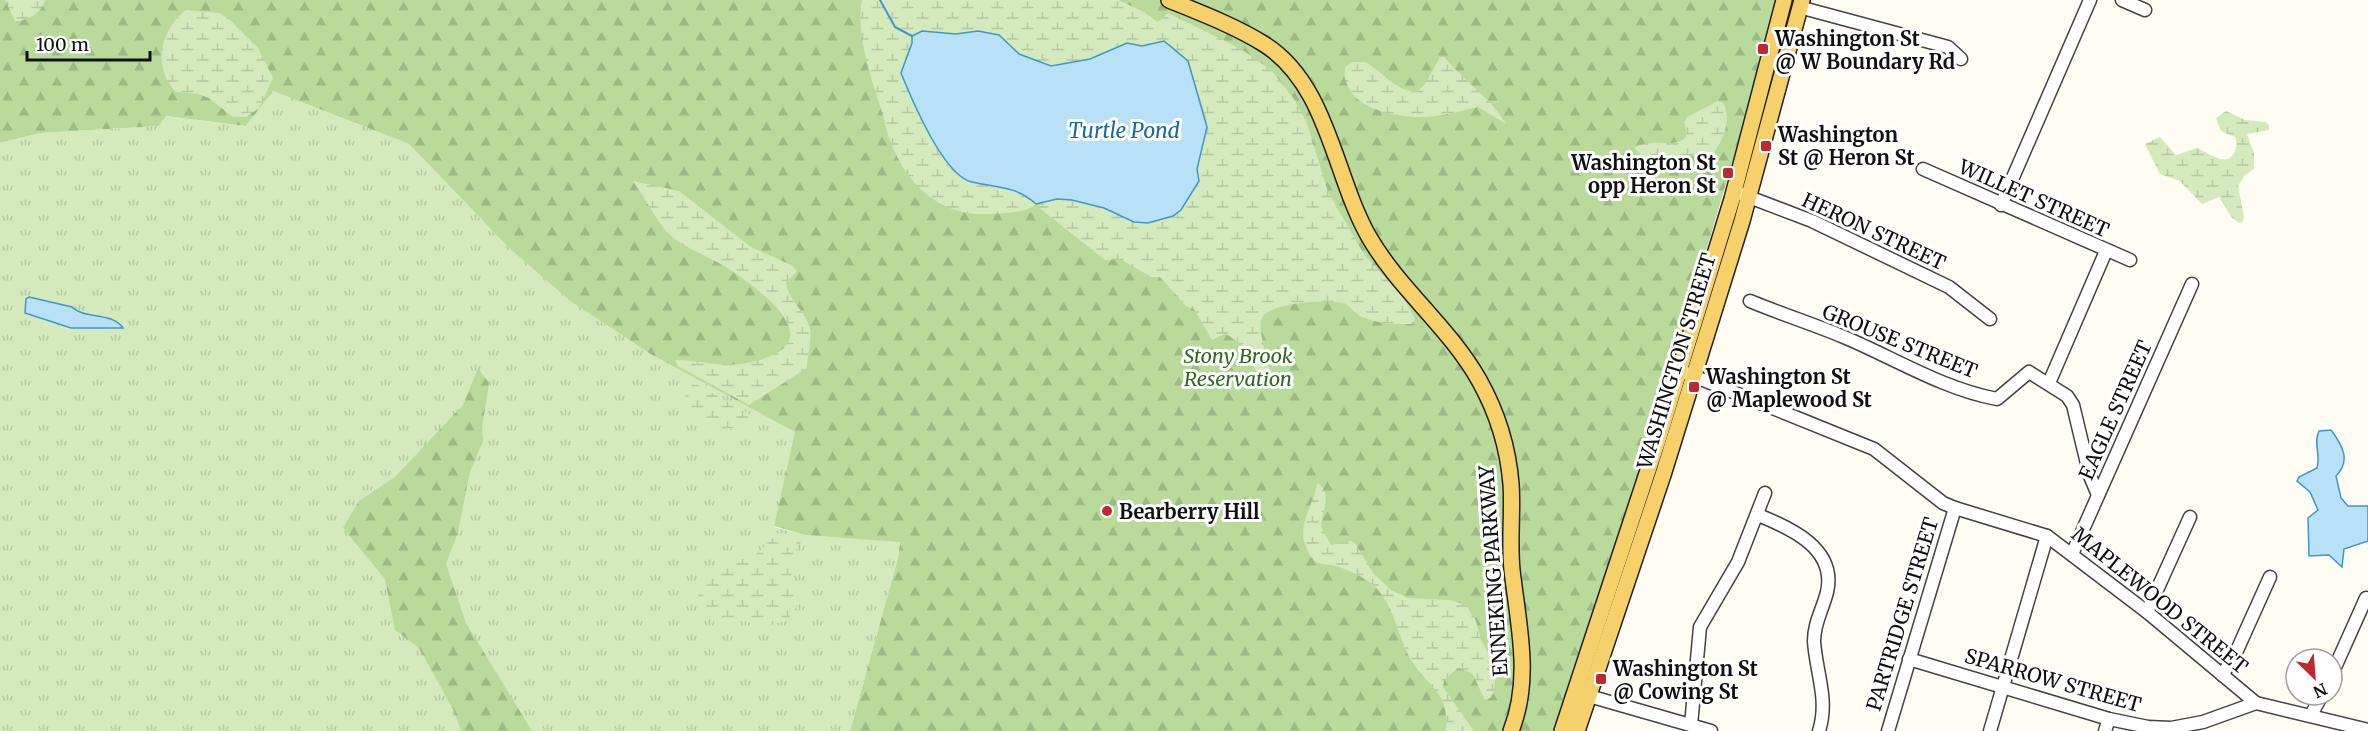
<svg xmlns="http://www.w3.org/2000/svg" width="2368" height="731" font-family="Merriweather,serif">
  <defs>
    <pattern id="grass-tufts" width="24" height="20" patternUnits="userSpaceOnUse" patternTransform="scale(1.5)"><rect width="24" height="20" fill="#d4eabc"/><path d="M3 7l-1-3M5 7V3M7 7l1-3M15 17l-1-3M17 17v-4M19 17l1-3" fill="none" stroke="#b5c8a1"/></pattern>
    <pattern id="forest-firs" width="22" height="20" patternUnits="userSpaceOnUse" patternTransform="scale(1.5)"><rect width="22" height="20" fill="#b9da9b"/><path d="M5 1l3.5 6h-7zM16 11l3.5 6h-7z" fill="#9eba84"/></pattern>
    <pattern id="wetland-marsh" width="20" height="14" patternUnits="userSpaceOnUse" patternTransform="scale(1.5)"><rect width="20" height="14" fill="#d4eabc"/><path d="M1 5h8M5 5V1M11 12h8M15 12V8" fill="none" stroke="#b5c8a1"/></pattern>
  </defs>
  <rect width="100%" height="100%" fill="#fffcf3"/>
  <path fill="url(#grass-tufts)" d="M 273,91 L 409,144 L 509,248 L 570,301 L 652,355 L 796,432 L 774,527 L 805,535 L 900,541 L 898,558 L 850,731 L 0,731 L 0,143 L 40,133 L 159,126 L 166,116 L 246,126 Z"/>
  <g fill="url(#forest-firs)">
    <path d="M 0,0 L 1780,0 L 1647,452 L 1555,731 L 850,731 L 898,558 L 900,542 L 805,535 L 774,526 L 795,432 L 652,355 L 570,301 L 509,248 L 409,144 L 273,91 L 246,126 L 166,116 L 159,126 L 40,133 L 0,143 Z"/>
    <path d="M 478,368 L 489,383 L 482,428 L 483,441 L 470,472 L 458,532 L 446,564 L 466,623 L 532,731 L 461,731 L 454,711 L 419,648 L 395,630 L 385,579 L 343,528 L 359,501 L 395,477 L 463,405 Z"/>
  </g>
  <g fill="url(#wetland-marsh)">
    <path d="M 5,0 L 45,0 C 42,13 27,21 15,21 Z"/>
    <path d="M 862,0 L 1118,0 L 1142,11 L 1158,22 L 1168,13 L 1241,49 L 1271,70 L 1294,99 L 1307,123 L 1328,192 L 1365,256 L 1403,297 L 1415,319 L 1412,324 C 1396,324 1377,324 1362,317 C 1355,314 1350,305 1343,303 C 1327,300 1267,301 1261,320 C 1258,329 1268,363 1270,374 L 1264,379 C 1247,367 1255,347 1225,334 L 1212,340 L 1194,309 L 1186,306 L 1160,277 L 1151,277 L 1122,260 L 1105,260 L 1038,207 C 1059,185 1111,211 1134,222 L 1188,198 L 1199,181 L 1197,168 L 1207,127 L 1206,117 L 1188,61 L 1170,44 L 1142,46 L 1127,43 L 1090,59 L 1051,66 L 1019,54 L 1009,44 L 978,31 L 956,34 L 922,31 L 912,36 L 912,43 L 905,58 L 912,101 L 929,135 L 941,150 L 951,170 L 970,182 L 1021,192 L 1036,204 C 1026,213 1005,213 992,214 C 943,218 908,187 891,143 C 886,131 884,116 879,103 C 869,71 856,34 862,0 Z"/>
    <path d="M 186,10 L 220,13 L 231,21 L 258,48 L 273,78 L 259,108 L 246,117 L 233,117 L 209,98 L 198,94 L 176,92 C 152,67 160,30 186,10 Z"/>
    <path d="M 1440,57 L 1444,57 C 1463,80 1491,98 1506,124 L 1478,107 C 1460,111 1440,117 1422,117 C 1391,117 1341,107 1345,67 L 1353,62 L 1365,62 C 1384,72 1394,91 1417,92 L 1425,84 Z"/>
    <path d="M 1718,101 L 1723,103 C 1733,121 1722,141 1712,156 L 1678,155 L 1655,161 L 1642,156 L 1634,148 C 1652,136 1678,151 1687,135 L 1684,122 L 1687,117 Z"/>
    <path d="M 2226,111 L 2245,120 L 2265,122 L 2269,125 L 2269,130 L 2247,134 L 2254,153 L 2254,169 L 2244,176 L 2238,186 L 2244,217 L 2243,221 L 2239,223 L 2232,218 L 2219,197 L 2202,204 L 2180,181 L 2160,174 L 2145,144 L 2160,137 L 2176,155 L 2197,148 C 2208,152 2227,170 2235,151 C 2237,146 2237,143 2235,137 L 2221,131 L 2216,118 Z"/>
    <path d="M 633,181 L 679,191 L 751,247 L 791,265 L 797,271 L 786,282 C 787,299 806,311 810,329 C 812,340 807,356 807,368 L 749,405 L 678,366 L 675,360 C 699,360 723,368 747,363 C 833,346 771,298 732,271 C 715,259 682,247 669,234 C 659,224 642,194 633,181 Z"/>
    <path d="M 685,378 L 749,414 L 750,416 L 737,427 L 724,432 L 709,421 L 693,419 L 679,379 Z"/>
    <path d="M 1317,483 C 1334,493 1321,513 1321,527 L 1331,545 L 1351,541 L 1355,543 L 1373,573 L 1391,590 L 1408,598 L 1449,600 L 1466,605 L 1476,621 L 1481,640 L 1496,668 L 1494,692 L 1490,698 L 1485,700 L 1472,673 L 1458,668 L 1444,680 L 1443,687 L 1474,731 L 1446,731 C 1447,722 1446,708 1442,700 C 1434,685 1419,674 1411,660 C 1397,636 1394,602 1372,584 C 1363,577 1350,571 1339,567 C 1320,561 1315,570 1305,544 C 1297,525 1315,502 1317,483 Z"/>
    <path d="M 778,533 C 787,533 796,534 801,542 L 790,559 L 792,581 L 800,602 L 788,619 L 769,626 L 739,620 L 716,623 L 708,618 L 697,599 L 705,575 L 740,559 L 752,558 Z"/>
  </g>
  <g fill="#b8e0f6" stroke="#3f97cc" stroke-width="1.5">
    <path d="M 922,31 L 956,34 L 978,31 L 999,35 L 1019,54 L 1051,66 L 1090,59 L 1127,43 L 1142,46 L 1164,41 L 1188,61 L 1207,127 L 1197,169 L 1199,181 L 1181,210 L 1173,216 L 1148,223 L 1134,222 L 1104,208 L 1072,200 L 1057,199 L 1036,204 C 1014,185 998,188 972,182 C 944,176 912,100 901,73 L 912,43 L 912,36 Z"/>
    <path d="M 29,297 L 72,307 C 85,320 111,311 123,328 L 71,328 L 25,313 L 26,299 Z"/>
    <path d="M 2331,430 C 2343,446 2351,461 2336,476 L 2341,498 L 2348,506 L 2368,506 L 2368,541 L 2344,549 L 2342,567 L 2329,555 L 2309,556 L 2308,518 L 2318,510 L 2310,492 L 2297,481 L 2299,477 L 2317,468 C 2321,455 2313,443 2319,431 Z"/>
  </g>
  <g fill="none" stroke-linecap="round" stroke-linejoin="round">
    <path stroke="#3f97cc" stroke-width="2" d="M 880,0 L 895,27 L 912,36"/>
    <defs>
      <g id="minor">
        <path d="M 2122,0 L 2145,10"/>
        <path d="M 1799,7 L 1948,47 L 1961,59"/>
        <path d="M 1923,169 L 2130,260"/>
        <path d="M 1741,194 L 1812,221 L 1949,287 L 1990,319"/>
        <path d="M 2001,205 L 2090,0"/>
        <path d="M 1750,301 C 1781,314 1813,324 1844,337 C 1894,358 1943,389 1997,399 L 2029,372 L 2067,396 L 2073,405 L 2090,476 L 2098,495"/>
        <path d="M 1686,373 L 1874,449 L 1943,503 L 1955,508 L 2047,536 L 2147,612 L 2256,703 L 2368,730"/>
        <path d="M 2049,383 L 2106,251"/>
        <path d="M 1758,515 C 1791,528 1837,549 1827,592 C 1823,609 1814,622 1814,641 C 1816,673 1829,699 1819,731"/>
        <path d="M 2073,552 L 2192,284"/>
        <path d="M 2147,612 L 2190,517"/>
        <path d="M 1909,659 L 2109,719 L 2148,727 L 2171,728 L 2203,722 L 2256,703"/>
        <path d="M 2332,674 L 2366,598"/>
        <path d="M 2222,675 L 2234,657 L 2270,577"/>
        <path d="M 1589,696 L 1711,731"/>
        <path d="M 2311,715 L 2322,695"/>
        <path d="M 1691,725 L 1700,627 L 1738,562 L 1765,493"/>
        <path d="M 1888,731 L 1955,508"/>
        <path d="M 1990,731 L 2047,536"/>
        <path d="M 2105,731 L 2109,719"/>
      </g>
      <g id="major">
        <path d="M 1169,0 C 1201,13 1235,26 1264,44 C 1328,84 1334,176 1369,237 C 1399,289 1449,327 1479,380 C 1497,412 1508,447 1511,484 C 1513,512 1509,541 1512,570 C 1518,624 1532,678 1511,731"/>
        <path d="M 1562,731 L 1658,440 L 1732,199 L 1784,0"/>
        <path d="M 1577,731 L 1663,475 L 1742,221 L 1802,0"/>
      </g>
    </defs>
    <use href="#minor" stroke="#434343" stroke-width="15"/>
    <use href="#major" stroke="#212121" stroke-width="18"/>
    <use href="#minor" stroke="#fff" stroke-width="12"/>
    <use href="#major" stroke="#f6d16b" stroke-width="15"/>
  </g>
  <g fill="#bf2833" stroke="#fff" stroke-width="2">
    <rect x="1757" y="43" width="12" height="12" rx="3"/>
    <rect x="1760" y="140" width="12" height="12" rx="3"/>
    <rect x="1722" y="167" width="12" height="12" rx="3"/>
    <rect x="1688" y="381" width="12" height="12" rx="3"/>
    <circle cx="1107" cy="511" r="6"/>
    <rect x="1595" y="673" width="12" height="12" rx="3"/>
  </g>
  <g text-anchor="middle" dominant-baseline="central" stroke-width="6" stroke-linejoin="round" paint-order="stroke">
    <g font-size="20" font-weight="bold" fill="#101010" stroke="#fff" text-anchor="start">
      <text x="1775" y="38">Washington St<tspan x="1775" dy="23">@ W Boundary Rd</tspan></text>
      <text x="1778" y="134">Washington<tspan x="1778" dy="23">St @ Heron St</tspan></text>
      <text x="1716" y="162" text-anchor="end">Washington St<tspan x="1716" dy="23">opp Heron St</tspan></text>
      <text x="1706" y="376">Washington St<tspan x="1706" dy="23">@ Maplewood St</tspan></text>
      <text x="1119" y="511">Bearberry Hill</text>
      <text x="1613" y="668">Washington St<tspan x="1613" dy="23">@ Cowing St</tspan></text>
    </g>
    <g font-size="20" fill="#101010" stroke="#fff">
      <text transform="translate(2034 198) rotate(24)">WILLET STREET</text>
      <text transform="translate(1874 231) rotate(25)">HERON STREET</text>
      <text transform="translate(1900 341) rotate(22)">GROUSE STREET</text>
      <text transform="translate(1676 361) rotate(-73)">WASHINGTON STREET</text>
      <text transform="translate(2115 410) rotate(-66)">EAGLE STREET</text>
      <text transform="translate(1493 571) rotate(-94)">ENNEKING PARKWAY</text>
      <text transform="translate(2160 600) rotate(39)">MAPLEWOOD STREET</text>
      <text transform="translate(1902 614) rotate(-73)">PARTRIDGE STREET</text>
      <text transform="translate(2053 680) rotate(16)">SPARROW STREET</text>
    </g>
    <g font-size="20" font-style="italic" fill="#306820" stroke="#fff">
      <text x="1238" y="355">Stony Brook<tspan x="1238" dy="23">Reservation</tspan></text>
    </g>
    <g font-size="21" font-style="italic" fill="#1969a1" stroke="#fff">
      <text x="1124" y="130">Turtle Pond</text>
    </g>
  </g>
  <g transform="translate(2314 677) rotate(155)"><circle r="28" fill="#ffffff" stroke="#9f9f9f" stroke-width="1.5"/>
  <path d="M0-4.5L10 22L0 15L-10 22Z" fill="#bf2833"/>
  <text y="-9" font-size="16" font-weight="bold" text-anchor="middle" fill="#101010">N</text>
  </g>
  <path d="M27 51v9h123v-9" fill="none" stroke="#101010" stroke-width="3"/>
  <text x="36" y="51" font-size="18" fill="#101010" stroke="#ffffff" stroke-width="4.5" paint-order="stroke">100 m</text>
</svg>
